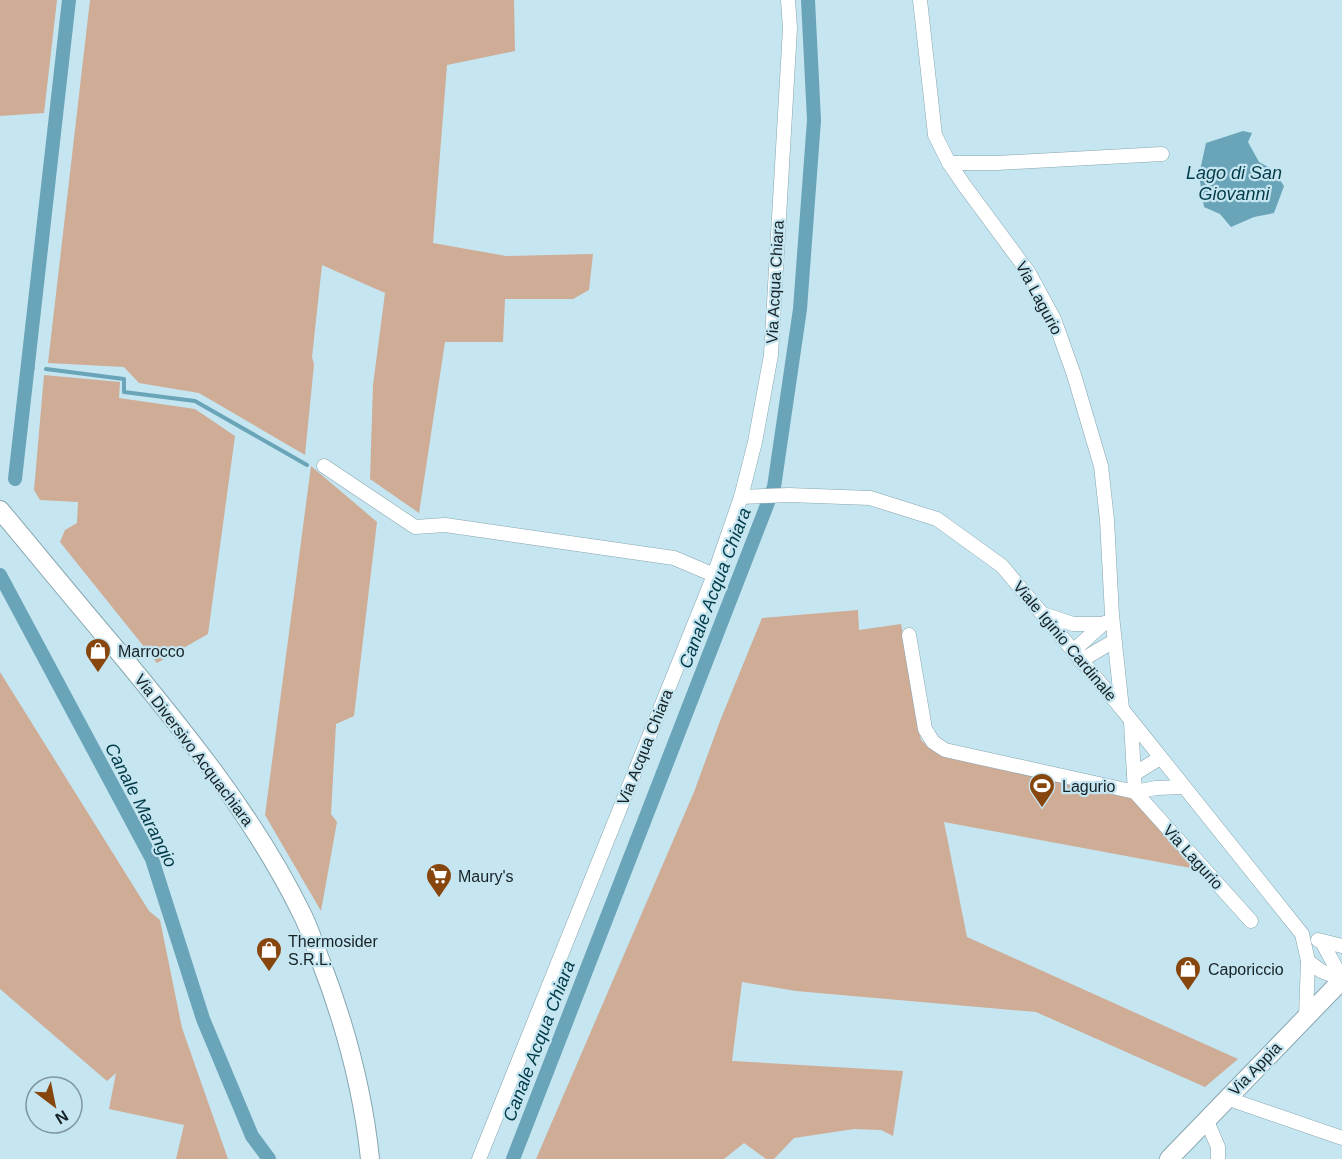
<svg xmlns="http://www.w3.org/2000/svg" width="1342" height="1159" font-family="Helvetica,sans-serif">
  <rect width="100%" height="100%" fill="#c5e5f0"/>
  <g fill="#cfac95">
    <path d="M 0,0 L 57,0 L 44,113 L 0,116 Z"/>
    <path d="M 90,0 L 514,0 L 515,51 L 447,65 L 433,243 L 506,256 L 593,254 L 589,290 L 573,299 L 505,299 L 503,342 L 445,342 L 419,513 L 370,479 L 373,385 L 385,293 L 322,265 L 312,357 L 314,364 L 305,455 L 199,393 L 139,383 L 124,367 L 48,363 Z"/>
    <path d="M 44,375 L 120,382 L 119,398 L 195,409 L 235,436 L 208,634 L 157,663 L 60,542 L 65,530 L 77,523 L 78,502 L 40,500 L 34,490 Z"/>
    <path d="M 311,466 L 377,522 L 354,716 L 336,724 L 331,814 L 337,822 L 321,911 L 265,815 Z"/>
    <path d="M 858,610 L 859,630 L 901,624 L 921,740 L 933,751 L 1130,796 L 1196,869 L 944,822 L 967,937 L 1238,1059 L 1205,1087 L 1036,1012 L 796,991 L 742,982 L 732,1061 L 903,1071 L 893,1136 L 881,1130 L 854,1129 L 794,1138 L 774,1159 L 766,1159 L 744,1143 L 724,1159 L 536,1159 L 694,792 L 720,721 L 762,618 Z"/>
    <path d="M 0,672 L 149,911 L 160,920 L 182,1028 L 228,1159 L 176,1159 L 184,1125 L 109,1109 L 116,1073 L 107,1081 L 0,989 Z"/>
  </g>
  <path fill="#69a4b8" d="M 1243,131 L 1252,133 L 1248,142 L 1259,162 L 1272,169 L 1284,186 L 1274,213 L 1254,217 L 1231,227 L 1220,214 L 1204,207 L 1199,175 L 1206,143 Z"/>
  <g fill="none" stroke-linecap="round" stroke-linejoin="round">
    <g stroke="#69a4b8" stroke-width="4">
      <path d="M 27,367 L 33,368"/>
      <path d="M 46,369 L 124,379 L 124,392 L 195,401 L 307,465"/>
    </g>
    <g stroke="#69a4b8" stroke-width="14">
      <path d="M 15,479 L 69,0"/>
      <path d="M 0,575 L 152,859 L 203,1019 L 252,1136 L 269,1159"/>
      <path d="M 513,1159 L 774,487 L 800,309 L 814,120 L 808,0"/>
    </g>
    <defs>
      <g id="minor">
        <path d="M 920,0 L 935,135 L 949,163 L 964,185 L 1029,273 L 1054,319 L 1074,375 L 1101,466 L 1107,520 L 1112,615 L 1122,709"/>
        <path d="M 949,163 L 997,163 L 1162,154"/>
        <path d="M 324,466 L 415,527 L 445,525 L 674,558 L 714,575"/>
        <path d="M 741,497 L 789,495 L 870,498 L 937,519 L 1002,566 L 1122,709 L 1302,934 L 1308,961 L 1306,1017"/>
        <path d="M 1043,614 L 1073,624 L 1103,624"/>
        <path d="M 909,635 L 925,729 L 933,742 L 945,750 L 1135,792 L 1156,788 L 1184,787"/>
        <path d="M 1073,651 L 1104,623"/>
        <path d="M 1080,661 L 1114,641"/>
        <path d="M 1131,722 L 1135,792 L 1251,921"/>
        <path d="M 1134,774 L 1160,758"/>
        <path d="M 1318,940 L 1342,946"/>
        <path d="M 1322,942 L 1342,979"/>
        <path d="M 1308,961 L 1321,971 L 1342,979"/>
        <path d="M 1226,1098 L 1342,1138"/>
        <path d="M 1206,1119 L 1218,1147 L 1218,1159"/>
        <path d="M 479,1159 L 714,575 L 741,497 L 755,442 L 771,355 L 790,28 L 788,0"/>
      </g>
      <g id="major">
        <path d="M 0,510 C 41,559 81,608 122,656 C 189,737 257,821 303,916 C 310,930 315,947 321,962 C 346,1027 363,1090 370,1159"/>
        <path d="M 1169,1159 L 1342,980"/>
      </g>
    </defs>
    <use href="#minor" stroke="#87a6b0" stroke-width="15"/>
    <use href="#major" stroke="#87a6b0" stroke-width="20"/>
    <use href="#minor" stroke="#fff" stroke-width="14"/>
    <use href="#major" stroke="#fff" stroke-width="18"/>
  </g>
  <defs>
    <symbol id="shop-pin" viewBox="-11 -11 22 30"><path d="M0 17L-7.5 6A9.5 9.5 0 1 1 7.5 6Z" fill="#86460e" stroke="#c5e5f0"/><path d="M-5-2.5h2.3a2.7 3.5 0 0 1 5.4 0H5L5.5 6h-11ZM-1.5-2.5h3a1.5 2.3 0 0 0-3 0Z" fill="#fff"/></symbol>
    <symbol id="stadium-pin" viewBox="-11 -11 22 30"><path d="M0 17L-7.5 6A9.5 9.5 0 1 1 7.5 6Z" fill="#86460e" stroke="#c5e5f0"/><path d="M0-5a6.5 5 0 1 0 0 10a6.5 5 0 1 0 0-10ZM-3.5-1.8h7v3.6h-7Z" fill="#fff"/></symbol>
    <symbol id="supermarket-pin" viewBox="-11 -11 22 30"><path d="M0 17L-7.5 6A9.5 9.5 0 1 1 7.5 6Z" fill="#86460e" stroke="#c5e5f0"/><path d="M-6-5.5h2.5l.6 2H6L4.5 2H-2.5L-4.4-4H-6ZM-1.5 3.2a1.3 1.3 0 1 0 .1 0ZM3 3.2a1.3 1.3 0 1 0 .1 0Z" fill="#fff"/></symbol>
  </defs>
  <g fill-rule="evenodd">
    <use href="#shop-pin" x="83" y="636" width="30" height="40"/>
    <use href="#stadium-pin" x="1027" y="771" width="30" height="40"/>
    <use href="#supermarket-pin" x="424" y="861" width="30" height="40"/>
    <use href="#shop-pin" x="254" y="935" width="30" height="40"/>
    <use href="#shop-pin" x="1173" y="954" width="30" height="40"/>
  </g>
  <g text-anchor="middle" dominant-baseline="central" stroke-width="4.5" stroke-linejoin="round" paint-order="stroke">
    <g font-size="16" fill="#162226" stroke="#c5e5f0">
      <text transform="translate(775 282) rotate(-87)">Via Acqua Chiara</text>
      <text transform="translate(1039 298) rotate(62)">Via Lagurio</text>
      <text transform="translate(1065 641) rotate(50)">Viale Iginio Cardinale</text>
      <text transform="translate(645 747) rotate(-68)">Via Acqua Chiara</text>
      <text transform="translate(194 750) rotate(53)">Via Diversivo Acquachiara</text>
      <text transform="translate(1193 857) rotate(48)">Via Lagurio</text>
      <text transform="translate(1255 1069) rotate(-46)">Via Appia</text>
    </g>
    <g font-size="16" fill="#162226" stroke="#c5e5f0" text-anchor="start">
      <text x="118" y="651">Marrocco</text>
      <text x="1062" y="786">Lagurio</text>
      <text x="458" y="876">Maury's</text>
      <text x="288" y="941">Thermosider<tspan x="288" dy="18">S.R.L.</tspan></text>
      <text x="1208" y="969">Caporiccio</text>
    </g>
    <g font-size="18" font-style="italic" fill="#013b49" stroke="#c5e5f0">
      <text x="1234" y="173">Lago di San<tspan x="1234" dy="21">Giovanni</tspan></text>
      <text transform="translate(715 588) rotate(-69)">Canale Acqua Chiara</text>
      <text transform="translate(141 805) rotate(63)">Canale Marangio</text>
      <text transform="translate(539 1041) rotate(-69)">Canale Acqua Chiara</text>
    </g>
  </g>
  <g transform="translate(54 1105) rotate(148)"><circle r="28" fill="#c5e5f0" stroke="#7f979f" stroke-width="1.5"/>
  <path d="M0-4.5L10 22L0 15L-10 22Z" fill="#86460e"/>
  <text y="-9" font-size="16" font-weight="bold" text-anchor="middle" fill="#162226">N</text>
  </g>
</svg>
